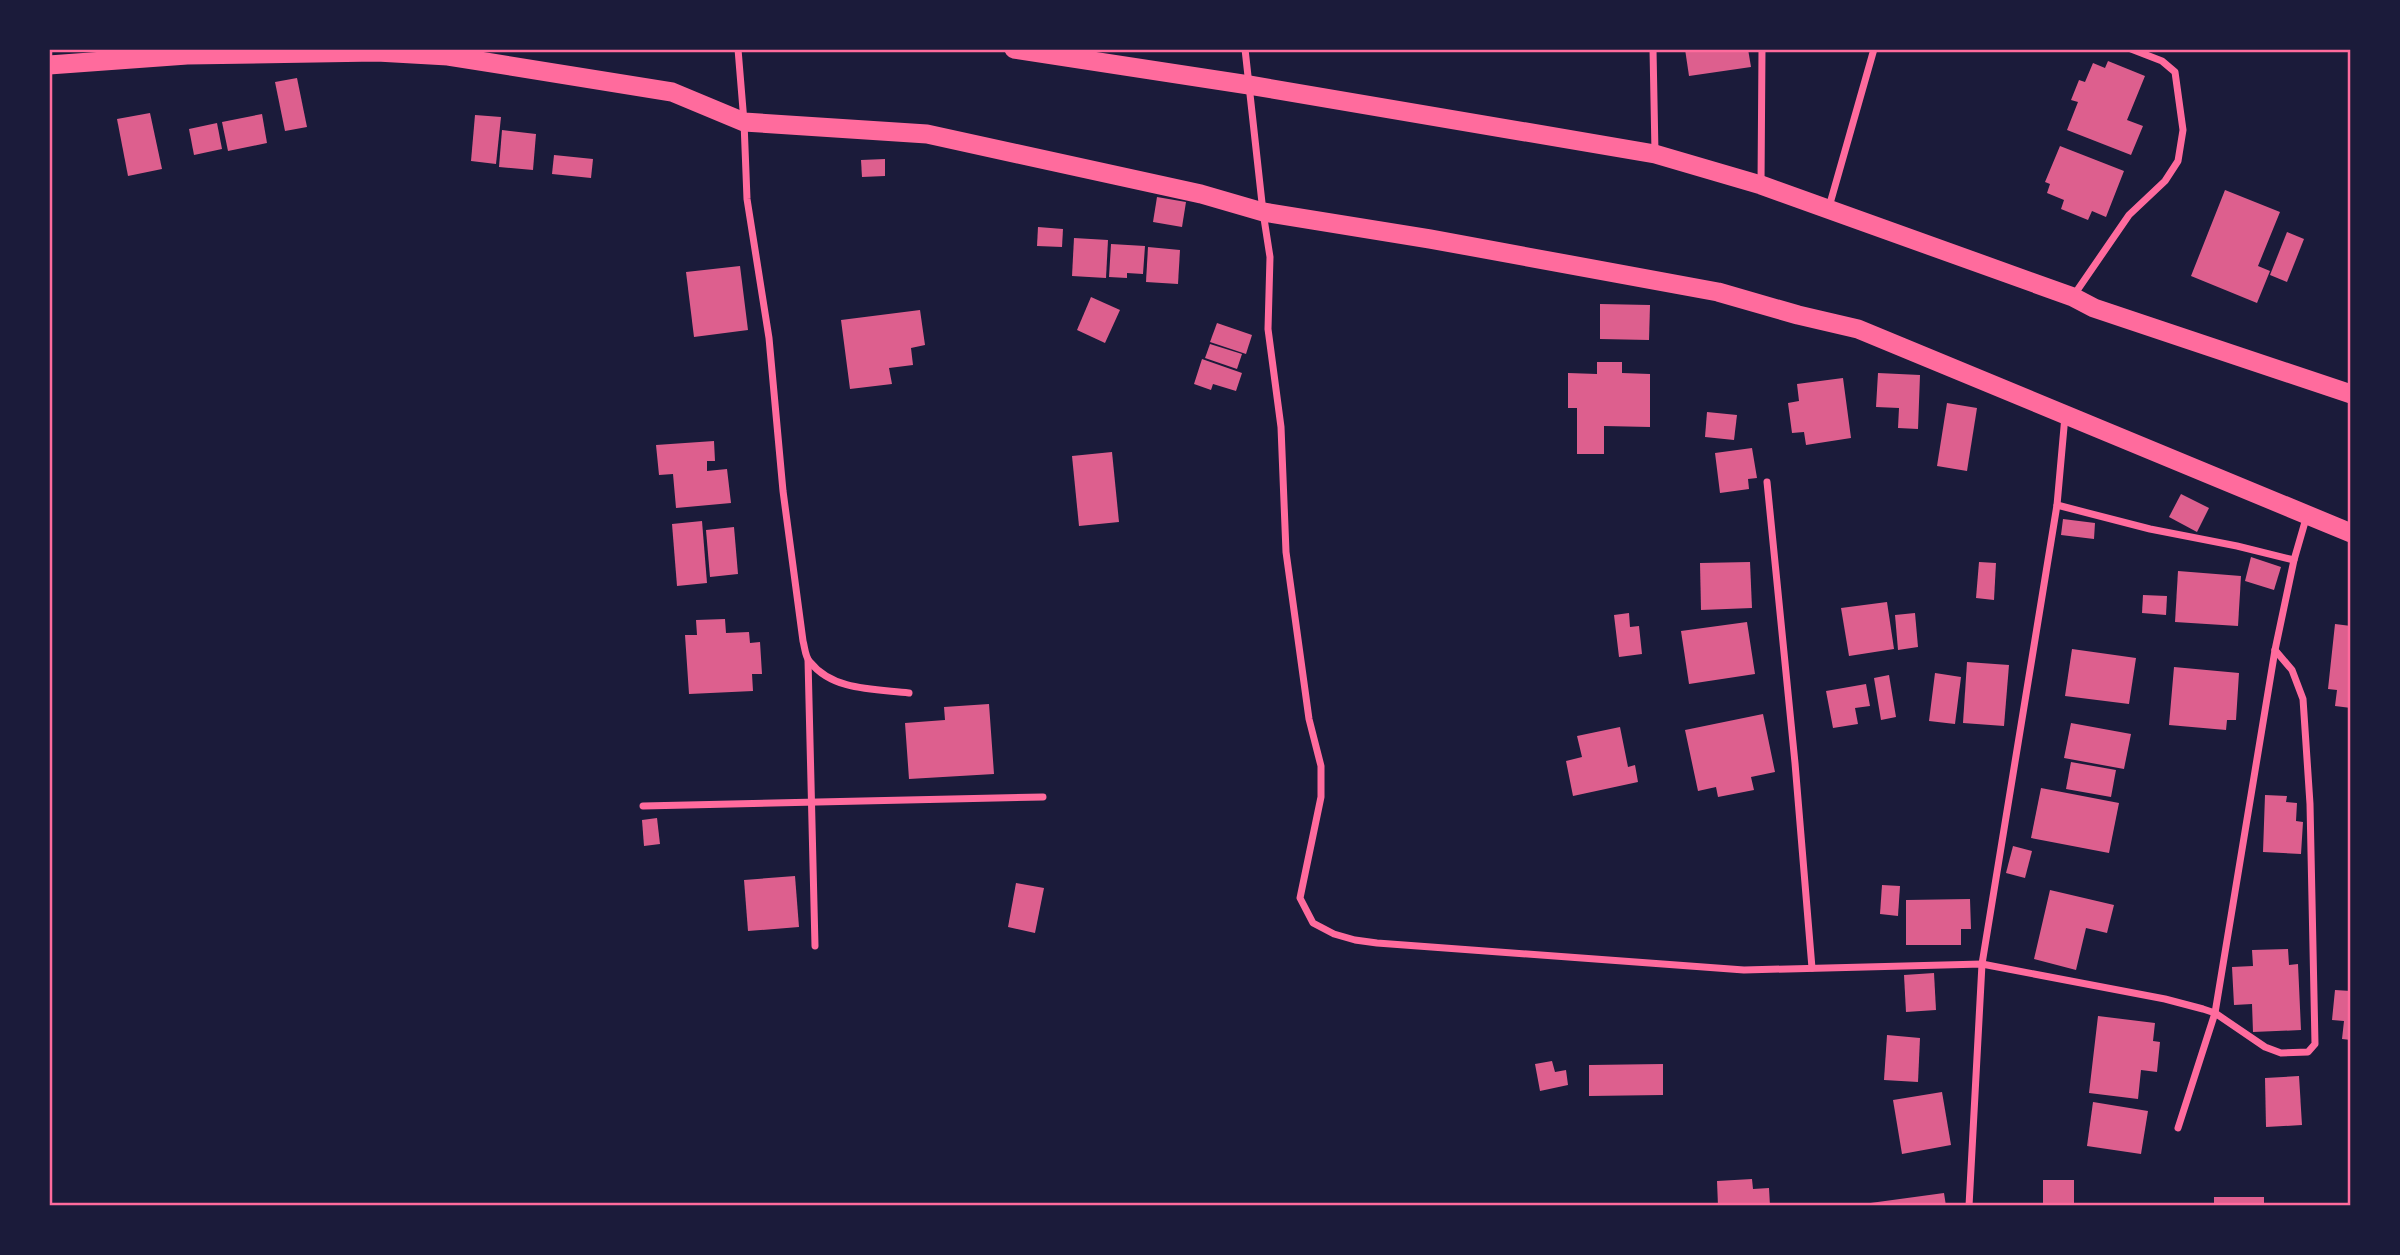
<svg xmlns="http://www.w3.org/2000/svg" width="2400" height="1255" font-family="'Titillium Web',sans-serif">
  <rect width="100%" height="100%" fill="#1b1b3a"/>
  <g fill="#dd5f8e">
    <path d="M 1685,49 L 1748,49 L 1751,67 L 1689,76 Z"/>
    <path d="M 2108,61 L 2145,76 L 2127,120 L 2143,126 L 2131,155 L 2067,130 L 2078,102 L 2071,100 L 2079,80 L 2085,82 L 2093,63 L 2105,68 Z"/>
    <path d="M 297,78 L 307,127 L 285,131 L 275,82 Z"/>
    <path d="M 150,113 L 162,169 L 128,176 L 117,119 Z"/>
    <path d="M 262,114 L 267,143 L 228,151 L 222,122 Z"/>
    <path d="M 475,115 L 501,117 L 496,164 L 471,161 Z"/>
    <path d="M 217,123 L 222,149 L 194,155 L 189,129 Z"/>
    <path d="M 502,130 L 536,134 L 533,170 L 499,167 Z"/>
    <path d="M 2060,146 L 2124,171 L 2106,217 L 2092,211 L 2088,220 L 2061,209 L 2064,200 L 2047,193 L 2050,184 L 2045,182 Z"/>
    <path d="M 554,155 L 593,159 L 591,178 L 552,174 Z"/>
    <path d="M 885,159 L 885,176 L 862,177 L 861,160 Z"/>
    <path d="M 2225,190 L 2280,212 L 2258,266 L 2270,271 L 2257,303 L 2191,276 Z"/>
    <path d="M 1157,197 L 1186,202 L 1182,227 L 1153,222 Z"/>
    <path d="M 1038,227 L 1063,229 L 1062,247 L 1037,246 Z"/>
    <path d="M 2287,232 L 2304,239 L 2287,282 L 2270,275 Z"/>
    <path d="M 1074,238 L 1108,240 L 1106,278 L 1072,276 Z"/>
    <path d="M 1111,244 L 1145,246 L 1143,274 L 1127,273 L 1127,278 L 1109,277 Z"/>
    <path d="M 1148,247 L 1180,250 L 1178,284 L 1146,282 Z"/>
    <path d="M 740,266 L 748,330 L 694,337 L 686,272 Z"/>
    <path d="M 1091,297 L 1120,310 L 1105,343 L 1077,330 Z"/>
    <path d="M 1600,304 L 1650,305 L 1649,340 L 1600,339 Z"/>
    <path d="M 920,310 L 925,345 L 911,348 L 913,365 L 889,368 L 892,384 L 850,389 L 841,320 Z"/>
    <path d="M 1217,323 L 1252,335 L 1246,354 L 1210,342 Z"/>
    <path d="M 1210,344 L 1242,354 L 1237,369 L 1205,358 Z"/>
    <path d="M 1202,359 L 1242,373 L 1236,391 L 1213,384 L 1211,390 L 1194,384 Z"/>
    <path d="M 1597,362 L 1622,362 L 1622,373 L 1650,374 L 1650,427 L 1604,426 L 1604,454 L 1577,454 L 1577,408 L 1568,408 L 1568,373 L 1597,374 Z"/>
    <path d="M 1878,373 L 1920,375 L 1918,429 L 1898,428 L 1899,408 L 1876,407 Z"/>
    <path d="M 1843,378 L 1851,438 L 1806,445 L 1804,432 L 1792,433 L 1788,403 L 1799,401 L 1797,384 Z"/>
    <path d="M 1947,403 L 1977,408 L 1967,471 L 1937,466 Z"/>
    <path d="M 1707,412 L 1737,415 L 1734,440 L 1705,437 Z"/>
    <path d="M 714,441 L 715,461 L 707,461 L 707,471 L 727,469 L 731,503 L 676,508 L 673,474 L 659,475 L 656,445 Z"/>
    <path d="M 1752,448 L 1757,478 L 1748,479 L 1749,489 L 1720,493 L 1715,453 Z"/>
    <path d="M 1112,452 L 1119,522 L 1079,526 L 1072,456 Z"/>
    <path d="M 2181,494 L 2209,508 L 2197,532 L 2169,517 Z"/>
    <path d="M 2063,519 L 2095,523 L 2094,539 L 2061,535 Z"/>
    <path d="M 702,521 L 707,583 L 677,586 L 672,524 Z"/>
    <path d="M 734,527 L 738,574 L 710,577 L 706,530 Z"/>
    <path d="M 2251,557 L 2281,567 L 2274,590 L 2245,581 Z"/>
    <path d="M 1750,562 L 1752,608 L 1701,610 L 1700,563 Z"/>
    <path d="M 1979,562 L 1996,563 L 1994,600 L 1976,598 Z"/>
    <path d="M 2178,571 L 2241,576 L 2238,626 L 2175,622 Z"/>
    <path d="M 2143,595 L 2167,596 L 2166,615 L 2142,613 Z"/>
    <path d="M 1887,602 L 1894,649 L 1849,656 L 1841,608 Z"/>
    <path d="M 1629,613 L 1630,627 L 1639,626 L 1642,654 L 1619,657 L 1614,615 Z"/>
    <path d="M 1915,613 L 1918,647 L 1898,650 L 1895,615 Z"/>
    <path d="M 725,619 L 726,633 L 749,632 L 750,643 L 760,642 L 762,674 L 752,674 L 753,691 L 689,694 L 685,635 L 697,635 L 696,620 Z"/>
    <path d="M 1747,622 L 1755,674 L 1689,684 L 1681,631 Z"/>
    <path d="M 2335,624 L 2351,626 L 2351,708 L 2335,706 L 2337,690 L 2328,689 Z"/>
    <path d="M 2072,649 L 2136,658 L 2129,704 L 2065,696 Z"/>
    <path d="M 1967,662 L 2009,665 L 2004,726 L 1963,723 Z"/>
    <path d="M 2174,667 L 2239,673 L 2236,720 L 2227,720 L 2226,730 L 2169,725 Z"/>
    <path d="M 1935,673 L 1961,677 L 1955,724 L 1929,721 Z"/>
    <path d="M 1889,675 L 1896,717 L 1881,720 L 1874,678 Z"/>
    <path d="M 1866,684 L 1870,706 L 1855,708 L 1858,724 L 1833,728 L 1826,691 Z"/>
    <path d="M 989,704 L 994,774 L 909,779 L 905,723 L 945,720 L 944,707 Z"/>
    <path d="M 1763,714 L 1775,772 L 1751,777 L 1754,790 L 1718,797 L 1716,787 L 1698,791 L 1685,730 Z"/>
    <path d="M 2071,723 L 2131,734 L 2124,769 L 2064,758 Z"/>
    <path d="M 1620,727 L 1628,767 L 1635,765 L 1638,782 L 1573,796 L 1566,761 L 1582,757 L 1577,736 Z"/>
    <path d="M 2071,762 L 2116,770 L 2111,797 L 2066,789 Z"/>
    <path d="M 2041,788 L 2119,803 L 2109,853 L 2031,838 Z"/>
    <path d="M 2265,795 L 2287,796 L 2286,802 L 2297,803 L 2296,821 L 2303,822 L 2301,854 L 2263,852 Z"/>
    <path d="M 657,818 L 660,844 L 644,846 L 642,820 Z"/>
    <path d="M 2013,846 L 2032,851 L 2025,878 L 2006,873 Z"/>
    <path d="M 795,876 L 799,927 L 748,931 L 744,880 Z"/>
    <path d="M 1016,883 L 1044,888 L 1035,933 L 1008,927 Z"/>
    <path d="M 1882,885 L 1900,886 L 1898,916 L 1880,914 Z"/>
    <path d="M 2050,890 L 2114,905 L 2107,933 L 2086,928 L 2076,970 L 2034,959 Z"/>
    <path d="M 1970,899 L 1971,929 L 1961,929 L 1961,945 L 1906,945 L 1906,900 Z"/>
    <path d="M 2288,949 L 2289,965 L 2298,964 L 2301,1030 L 2253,1032 L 2252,1004 L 2234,1005 L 2232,967 L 2253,966 L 2252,950 Z"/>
    <path d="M 1934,973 L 1936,1010 L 1906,1012 L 1904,975 Z"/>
    <path d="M 2335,990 L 2351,991 L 2351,1040 L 2342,1039 L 2344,1021 L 2332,1020 Z"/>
    <path d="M 2098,1016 L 2155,1023 L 2153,1041 L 2160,1042 L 2157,1072 L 2141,1070 L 2138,1099 L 2089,1093 Z"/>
    <path d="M 1887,1035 L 1920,1038 L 1918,1082 L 1884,1080 Z"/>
    <path d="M 1552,1061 L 1555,1072 L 1566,1070 L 1568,1085 L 1540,1091 L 1535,1064 Z"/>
    <path d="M 1663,1064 L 1663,1095 L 1589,1096 L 1589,1065 Z"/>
    <path d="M 2299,1076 L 2302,1125 L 2266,1127 L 2265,1078 Z"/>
    <path d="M 1942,1092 L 1951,1145 L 1902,1154 L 1893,1100 Z"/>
    <path d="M 2093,1102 L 2148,1111 L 2141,1154 L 2087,1146 Z"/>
    <path d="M 1752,1179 L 1753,1189 L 1769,1188 L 1770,1206 L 1718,1206 L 1717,1181 Z"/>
    <rect x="2043" y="1180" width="31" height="26"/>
    <path d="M 1944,1193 L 1946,1206 L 1863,1206 L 1863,1204 Z"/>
    <rect x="2214" y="1197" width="50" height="9"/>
  </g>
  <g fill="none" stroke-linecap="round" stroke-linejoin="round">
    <g stroke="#ff6b9d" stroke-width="7">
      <path d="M 738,49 L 744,122 L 747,199 L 769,338 L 783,491 L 803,641 C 805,648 805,657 810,662 C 833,691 875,689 909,693"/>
      <path d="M 1245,49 L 1263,212 L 1270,257 L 1268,329 L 1281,427 L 1286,552 L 1309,719 L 1321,766 L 1321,797 L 1300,898 L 1313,923 L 1334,934 L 1355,940 L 1377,943 L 1744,970 L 1982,964 L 2165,999 L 2203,1009 L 2215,1013 L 2265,1047 L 2281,1053 L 2308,1052 L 2315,1044 L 2310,804 L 2303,699 L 2292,670 L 2275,650"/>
      <path d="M 1653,49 L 1655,153"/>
      <path d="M 1761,184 L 1762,49"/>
      <path d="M 1829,207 L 1874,49"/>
      <path d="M 2074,295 L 2129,215 L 2165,181 L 2178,161 L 2183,130 L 2175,72 L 2162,61 L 2131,49"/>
      <path d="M 1767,482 L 1795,763 L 1812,968"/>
      <path d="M 2057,505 L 2150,529 L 2237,546 L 2294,560"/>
      <path d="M 808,660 L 815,946"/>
      <path d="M 643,806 L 1043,797"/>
      <path d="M 2178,1128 L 2215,1013 L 2275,650 L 2294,560 L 2307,515"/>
      <path d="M 1969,1206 L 1982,964 L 2057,505 L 2065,416"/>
    </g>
    <g stroke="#ff6b9d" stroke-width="19">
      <path d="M 1014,49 L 1249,85 L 1655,154 L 1761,185 L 2073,297 L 2094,308 L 2351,394"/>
      <path d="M 49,65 L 187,55 L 377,52 L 448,56 L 672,92 L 744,122 L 927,134 L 1201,194 L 1263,212 L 1430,239 L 1718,292 L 1798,315 L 1858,329 L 2351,533"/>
    </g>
  </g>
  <rect width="2400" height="1255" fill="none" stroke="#1b1b3a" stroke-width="102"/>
  <rect x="51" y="51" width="2298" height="1153" fill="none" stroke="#ff6b9d" stroke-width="2.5"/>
</svg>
